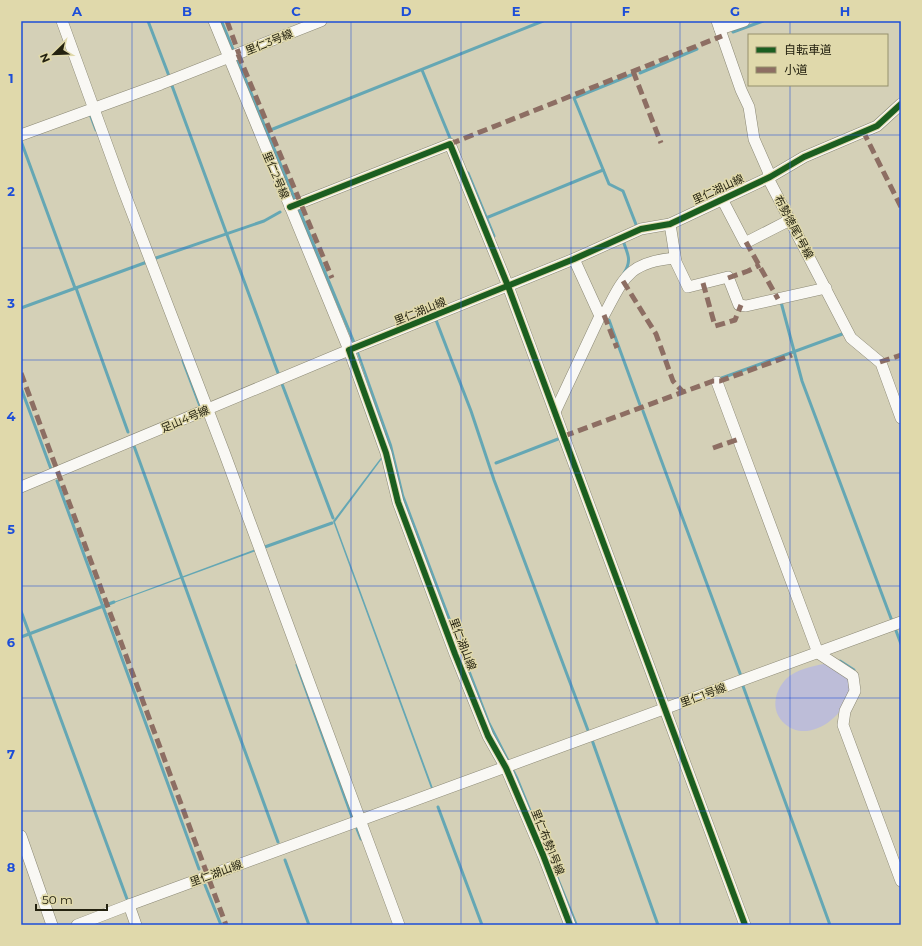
<svg xmlns="http://www.w3.org/2000/svg" width="922" height="946" font-family="Montserrat,'Noto Sans JP',sans-serif">
  <rect width="100%" height="100%" fill="#d4d0b7"/>
  <path fill="#bdbdd8" d="M 824,664 C 831,667 843,670 847,678 C 861,702 814,749 785,724 C 770,711 774,691 787,678 C 796,670 812,666 824,664 Z"/>
  <g fill="#65a7b4">
    <path d="M 220,21 L 223,21 L 355,341 L 392,445 L 404,495 L 467,662 L 490,722 L 518,777 L 578,925 L 575,925 L 486,720 L 401,495 L 389,447 L 357,353 L 253,105 Z"/>
    <path d="M 383,455 L 384,456 L 335,522 L 434,791 L 432,791 L 333,521 Z"/>
    <path d="M 256,549 L 256,551 L 111,604 L 111,603 Z"/>
  </g>
  <g fill="none" stroke-linecap="round" stroke-linejoin="round">
    <g stroke="#65a7b4" stroke-width="3">
      <path d="M 148,21 L 169,76"/>
      <path d="M 733,32 L 763,21"/>
      <path d="M 422,70 L 450,138"/>
      <path d="M 640,73 L 697,49"/>
      <path d="M 631,75 L 574,98 L 609,184 L 623,191 L 637,227"/>
      <path d="M 171,83 L 278,373"/>
      <path d="M 88,115 L 90,114 L 96,130"/>
      <path d="M 273,129 L 543,21"/>
      <path d="M 21,141 L 75,288"/>
      <path d="M 468,173 L 494,236"/>
      <path d="M 486,218 L 603,170"/>
      <path d="M 156,258 L 264,221 L 280,212"/>
      <path d="M 624,273 C 632,261 628,254 623,241 L 625,241"/>
      <path d="M 76,288 L 128,432"/>
      <path d="M 781,302 L 802,381 L 892,621"/>
      <path d="M 21,308 L 147,262"/>
      <path d="M 436,320 L 471,411 L 494,480 L 589,733"/>
      <path d="M 609,320 L 640,405"/>
      <path d="M 183,361 L 200,406"/>
      <path d="M 719,379 L 845,333"/>
      <path d="M 282,384 L 333,518"/>
      <path d="M 21,388 L 51,469"/>
      <path d="M 643,411 L 741,676"/>
      <path d="M 134,446 L 278,842"/>
      <path d="M 496,463 L 558,439"/>
      <path d="M 57,481 L 199,869"/>
      <path d="M 262,548 L 332,523"/>
      <path d="M 21,611 L 127,899"/>
      <path d="M 895,628 L 901,644"/>
      <path d="M 21,637 L 114,602"/>
      <path d="M 840,661 L 854,670"/>
      <path d="M 297,665 L 352,817"/>
      <path d="M 743,686 L 830,925"/>
      <path d="M 592,740 L 658,925"/>
      <path d="M 438,807 L 482,925"/>
      <path d="M 357,829 L 361,839"/>
      <path d="M 285,860 L 309,925"/>
      <path d="M 205,885 L 221,925"/>
    </g>
    <defs>
      <g id="minor">
        <path d="M 62,21 L 123,189 L 224,452 L 399,925"/>
        <path d="M 717,21 L 741,90 L 749,107 L 754,139 L 768,171 L 770,182 L 851,338 L 881,363 L 901,418"/>
        <path d="M 720,29 L 744,21"/>
        <path d="M 21,135 L 161,84 L 321,21"/>
        <path d="M 722,199 L 745,243 L 790,220"/>
        <path d="M 290,207 L 450,144 L 508,286 L 745,925"/>
        <path d="M 670,224 L 676,262 L 688,287 L 728,277 L 739,305 L 746,306 L 826,288"/>
        <path d="M 574,259 L 600,316 L 604,315 C 624,278 628,262 675,258"/>
        <path d="M 717,382 L 818,653 L 853,676 L 855,691 L 845,711 L 843,725 L 901,881"/>
        <path d="M 555,412 L 600,316"/>
        <path d="M 21,487 L 349,350 L 214,21"/>
        <path d="M 21,836 L 52,925"/>
        <path d="M 77,925 L 129,905"/>
        <path d="M 136,925 L 129,905 L 901,622"/>
        <path d="M 570,925 L 543,855 L 506,768 L 488,736 L 455,654 L 398,502 L 386,453 L 349,350 L 574,259 L 641,229 L 670,224 L 770,177 L 804,157 L 877,126 L 901,104"/>
      </g>
    </defs>
    <use href="#minor" stroke="#8b8875" stroke-width="12"/>
    <use href="#minor" stroke="#f9f8f4" stroke-width="11"/>
    <g stroke="#8d6e63" stroke-width="5" stroke-dasharray="10 5" stroke-linecap="butt">
      <path d="M 227,21 L 239,54"/>
      <path d="M 238,54 L 332,278"/>
      <path d="M 633,71 L 661,143"/>
      <path d="M 863,131 L 901,207"/>
      <path d="M 450,144 L 722,36"/>
      <path d="M 746,242 L 778,299"/>
      <path d="M 728,278 L 748,271 L 760,265"/>
      <path d="M 623,281 L 656,334 L 673,381 L 683,392"/>
      <path d="M 703,283 L 715,326 L 735,320 L 741,305"/>
      <path d="M 604,315 L 617,348"/>
      <path d="M 880,362 L 901,355"/>
      <path d="M 21,373 L 226,925"/>
      <path d="M 564,436 L 713,381 L 720,381 L 792,355"/>
      <path d="M 713,448 L 739,439"/>
    </g>
    <defs>
      <g id="cycleway">
        <path d="M 290,207 L 450,144 L 508,286 L 745,925"/>
        <path d="M 570,925 L 543,855 L 506,768 L 488,736 L 455,654 L 398,502 L 386,453 L 349,350 L 574,259 L 641,229 L 670,224 L 770,177 L 804,157 L 877,126 L 901,104"/>
      </g>
    </defs>
    <use href="#cycleway" stroke="#e0d9ab" stroke-width="8"/>
    <use href="#cycleway" stroke="#1b5e20" stroke-width="6"/>
  </g>
  <path fill="none" stroke="#1d4ed8" stroke-width="1" stroke-opacity="0.55" d="M 132,21 L 132,925M 242,21 L 242,925M 351,21 L 351,925M 461,21 L 461,925M 571,21 L 571,925M 680,21 L 680,925M 790,21 L 790,35M 790,85 L 790,925M 21,135 L 901,135M 21,248 L 901,248M 21,360 L 901,360M 21,473 L 901,473M 21,586 L 901,586M 21,698 L 901,698M 21,811 L 901,811"/>
  <g text-anchor="middle" dominant-baseline="central" stroke-width="3" stroke-linejoin="round" paint-order="stroke">
    <g font-size="11" fill="#242210" stroke="#e0d9ab">
      <text transform="translate(269 42) rotate(-22)">里仁3号線</text>
      <text transform="translate(276 175) rotate(67)">里仁2号線</text>
      <text transform="translate(718 189) rotate(-25)">里仁湖山線</text>
      <text transform="translate(794 227) rotate(62)">布勢徳尾1号線</text>
      <text transform="translate(420 311) rotate(-22)">里仁湖山線</text>
      <text transform="translate(185 419) rotate(-23)">足山4号線</text>
      <text transform="translate(463 644) rotate(69)">里仁湖山線</text>
      <text transform="translate(703 695) rotate(-20)">里仁1号線</text>
      <text transform="translate(548 842) rotate(68)">里仁布勢1号線</text>
      <text transform="translate(216 873) rotate(-20)">里仁湖山線</text>
    </g>
  </g>
  <rect width="922" height="946" fill="none" stroke="#e0d9ab" stroke-width="44"/>
  <rect x="748" y="34" width="140" height="52" fill="#e0d9ab" stroke="#95906d"/>
  <rect x="756" y="47" width="20" height="6" fill="#1b5e20" stroke="#95906d"/>
  <text x="784" y="54" font-size="12" fill="#242210">自転車道</text>
  <rect x="756" y="67" width="20" height="6" fill="#8d6e63" stroke="#95906d"/>
  <text x="784" y="74" font-size="12" fill="#242210">小道</text>
  <g transform="translate(54 54) rotate(247)" stroke="#e0d9ab" stroke-width="3" paint-order="stroke">
  <path d="M0-3L7 15L0 10L-7 15Z" fill="#242210"/>
  <text y="-6" font-size="11" font-weight="bold" text-anchor="middle" fill="#242210">N</text>
  </g>
  <path d="M36 904v6h71v-6" fill="none" stroke="#242210" stroke-width="2"/>
  <text x="42" y="904" font-size="12" fill="#242210" stroke="#e0d9ab" stroke-width="3" paint-order="stroke">50 m</text>
  <rect x="22" y="22" width="878" height="902" fill="none" stroke="#1d4ed8" stroke-width="1.5"/>
  <g font-size="13" text-anchor="middle" font-weight="bold" fill="#1d4ed8">
    <text x="77" y="16">A</text>
    <text x="187" y="16">B</text>
    <text x="296" y="16">C</text>
    <text x="406" y="16">D</text>
    <text x="516" y="16">E</text>
    <text x="626" y="16">F</text>
    <text x="735" y="16">G</text>
    <text x="845" y="16">H</text>
    <text x="11" y="83">1</text>
    <text x="11" y="196">2</text>
    <text x="11" y="308">3</text>
    <text x="11" y="421">4</text>
    <text x="11" y="534">5</text>
    <text x="11" y="647">6</text>
    <text x="11" y="759">7</text>
    <text x="11" y="872">8</text>
  </g>
</svg>
